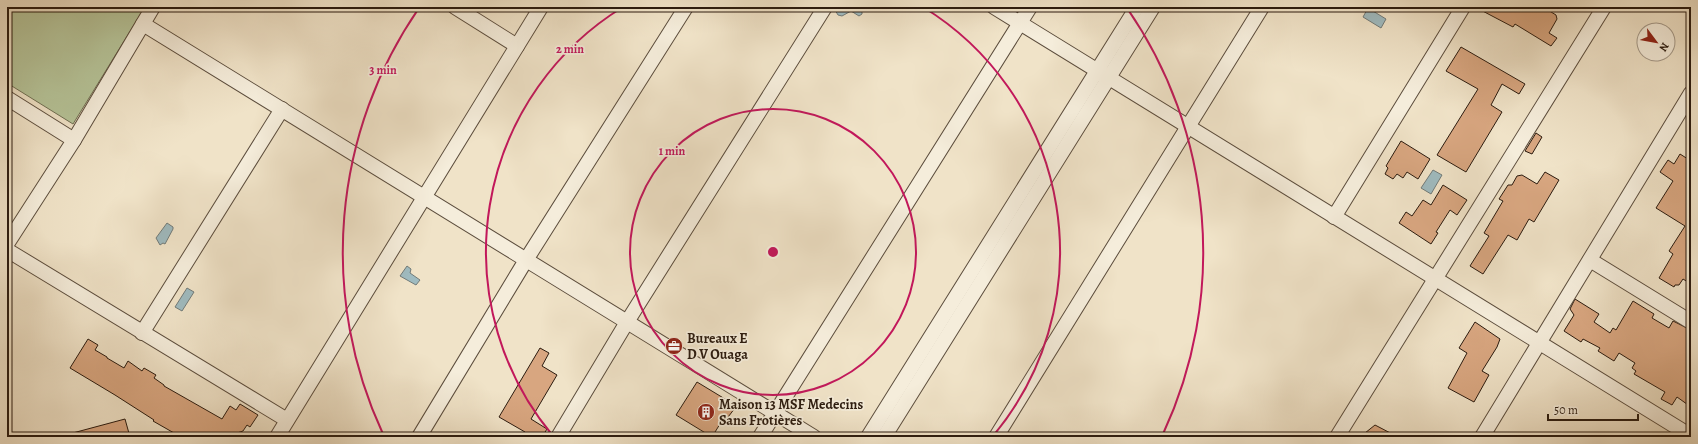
<svg xmlns="http://www.w3.org/2000/svg" width="1698" height="444" font-family="Alegreya,serif">
  <rect width="100%" height="100%" fill="#f0e3c8"/>
  <filter id="stains"><feTurbulence type="fractalNoise" baseFrequency=".005" numOctaves="4"/><feColorMatrix values="0 0 0 0 .2 0 0 0 0 .09 0 0 0 0 .02 0 0 0 .5 -.17"/></filter>
  <radialGradient id="worn" r=".72"><stop offset=".6" stop-color="#630" stop-opacity="0"/><stop offset="1" stop-color="#630" stop-opacity=".3"/></radialGradient>
  <path fill="#b6c499" stroke="#707054" d="M 7,7 L 145,7 L 73,124 L 7,83 Z"/>
  <g fill="#9fbbc0" stroke="#717b79">
    <path d="M 836,7 L 854,7 L 862,12 L 862,14 L 859,16 L 851,11 L 842,16 L 838,15 L 835,10 Z"/>
    <path d="M 1368,8 L 1386,19 L 1381,28 L 1363,17 Z"/>
    <path d="M 1433,170 L 1442,175 L 1431,194 L 1421,188 Z"/>
    <path d="M 167,223 L 173,227 L 173,229 L 165,244 L 163,243 L 160,245 L 156,238 Z"/>
    <path d="M 407,266 L 411,269 L 410,273 L 420,280 L 416,285 L 400,276 Z"/>
    <path d="M 187,288 L 194,292 L 182,311 L 175,307 Z"/>
  </g>
  <g fill="#d8a680" stroke="#2b1b0f">
    <path d="M 1475,7 L 1543,7 L 1556,15 L 1557,19 L 1549,33 L 1557,38 L 1551,46 L 1515,24 L 1513,27 Z"/>
    <path d="M 1461,47 L 1525,84 L 1519,94 L 1502,84 L 1491,105 L 1502,112 L 1466,172 L 1437,155 L 1478,89 L 1446,71 Z"/>
    <path d="M 1536,133 L 1542,137 L 1532,154 L 1525,151 Z"/>
    <path d="M 1401,141 L 1430,159 L 1418,179 L 1407,172 L 1403,178 L 1397,174 L 1393,179 L 1385,174 L 1388,168 L 1386,166 Z"/>
    <path d="M 1680,154 L 1691,161 L 1691,284 L 1683,279 L 1679,285 L 1675,285 L 1674,287 L 1659,278 L 1673,254 L 1669,251 L 1685,226 L 1656,208 L 1673,181 L 1660,172 L 1668,160 L 1674,164 Z"/>
    <path d="M 1545,172 L 1559,180 L 1534,222 L 1529,219 L 1517,240 L 1508,235 L 1483,274 L 1470,266 L 1489,236 L 1484,233 L 1503,201 L 1499,199 L 1508,185 L 1512,185 L 1517,176 L 1522,175 L 1537,184 Z"/>
    <path d="M 1443,185 L 1467,200 L 1457,215 L 1450,210 L 1436,232 L 1438,233 L 1431,244 L 1399,223 L 1406,212 L 1412,216 L 1423,200 L 1431,205 Z"/>
    <path d="M 1575,299 L 1599,314 L 1594,322 L 1610,333 L 1613,328 L 1616,330 L 1633,301 L 1654,314 L 1652,318 L 1669,328 L 1673,321 L 1691,330 L 1691,407 L 1677,397 L 1672,405 L 1661,399 L 1665,392 L 1634,374 L 1636,371 L 1632,368 L 1635,363 L 1619,353 L 1614,361 L 1598,351 L 1600,348 L 1583,339 L 1581,342 L 1564,331 L 1574,315 L 1570,309 Z"/>
    <path d="M 1475,322 L 1500,339 L 1497,347 L 1482,371 L 1489,375 L 1474,402 L 1448,388 L 1467,353 L 1459,348 Z"/>
    <path d="M 88,339 L 98,345 L 95,350 L 107,357 L 107,358 L 124,368 L 128,361 L 142,371 L 144,368 L 156,375 L 154,378 L 164,385 L 164,386 L 222,419 L 230,406 L 236,410 L 240,404 L 258,415 L 250,427 L 247,425 L 243,431 L 225,437 L 181,437 L 153,421 L 154,420 L 115,395 L 70,368 Z"/>
    <path d="M 540,348 L 549,353 L 542,366 L 557,375 L 531,419 L 547,429 L 542,437 L 529,437 L 524,433 L 525,432 L 499,417 Z"/>
    <path d="M 697,382 L 730,402 L 729,404 L 735,408 L 725,421 L 723,419 L 712,437 L 676,415 Z"/>
    <path d="M 125,419 L 130,437 L 70,437 L 69,434 Z"/>
    <path d="M 1375,425 L 1398,437 L 1360,437 Z"/>
  </g>
  <g fill="none" stroke-linecap="round" stroke-linejoin="round">
    <defs>
      <g id="minor">
        <path d="M 455,7 L 517,46"/>
        <path d="M 994,7 L 1691,436"/>
        <path d="M 143,24 L 814,437"/>
        <path d="M 7,98 L 74,140"/>
        <path d="M 1334,217 L 1463,7"/>
        <path d="M 7,244 L 74,140 L 153,7"/>
        <path d="M 7,250 L 287,420"/>
        <path d="M 1590,260 L 1691,322"/>
        <path d="M 142,333 L 282,109"/>
        <path d="M 277,437 L 541,7"/>
        <path d="M 419,437 L 526,260 L 686,7"/>
        <path d="M 558,437 L 627,322 L 825,7"/>
        <path d="M 760,437 L 1030,7"/>
        <path d="M 868,437 L 1137,7"/>
        <path d="M 884,437 L 1153,7"/>
        <path d="M 996,437 L 1262,7"/>
        <path d="M 1337,437 L 1604,7"/>
        <path d="M 1482,437 L 1691,93"/>
      </g>
    </defs>
    <use href="#minor" stroke="#5c4d3d" stroke-width="16"/>
    <use href="#minor" stroke="#f5eddb" stroke-width="14"/>
  </g>
  <g fill="none" stroke="#c2185b" stroke-width="2">
    <circle cx="773" cy="252" r="143"/>
    <path d="M553 436A287 287 0 0 1 623 7M923 7A287 287 0 0 1 993 436"/>
    <path d="M383 434A430 430 0 0 1 419 8M1127 8A430 430 0 0 1 1163 434"/>
  </g>
  <defs>
    <symbol id="office-disc" viewBox="-11 -11 22 22"><circle r="9.5" fill="#8f2418" stroke="#f5eddb"/><path d="M-6-3h4V-5.5h4V-3h4V5H-6ZM-1-4.5V-3h2v-1.5ZM-6 0V1H6V0Z" fill="#fff"/></symbol>
    <symbol id="building-disc" viewBox="-11 -11 22 22"><circle r="9.5" fill="#8f2418" stroke="#f5eddb"/><path d="M-4-6H4V6H1V3H-1V6H-4ZM-2.5-4.3h1.7v1.8h-1.7ZM.8-4.3h1.7v1.8H.8ZM-2.5-1h1.7V.8h-1.7ZM.8-1h1.7V.8H.8Z" fill="#fff"/></symbol>
  </defs>
  <g fill-rule="evenodd">
    <use href="#office-disc" x="664" y="336" width="20" height="20"/>
    <use href="#building-disc" x="696" y="402" width="20" height="20"/>
  </g>
  <g text-anchor="middle" dominant-baseline="central" stroke-width="3.5" stroke-linejoin="round" paint-order="stroke">
    <g font-size="14" font-weight="bold" fill="#2b1b0f" stroke="#f5eddb" text-anchor="start">
      <text x="687" y="338">Bureaux E<tspan x="687" dy="16">D V Ouaga</tspan></text>
      <text x="719" y="404">Maison 13 MSF Medecins<tspan x="719" dy="16">Sans Frotières</tspan></text>
    </g>
  </g>
  <circle cx="773" cy="252" r="6" fill="#c2185b" stroke="#f5eddb" stroke-width="2"/>
  <g font-size="12" text-anchor="middle" font-weight="bold" fill="#c2185b" stroke="#f5eddb" stroke-width="3.5" stroke-linejoin="round" paint-order="stroke">
    <text x="570" y="53">2 min</text>
    <text x="383" y="74">3 min</text>
    <text x="672" y="155">1 min</text>
  </g>
  <rect width="1698" height="444" fill="none" stroke="#f0e3c8" stroke-width="24"/>
  <rect x="8" y="8" width="1682" height="428" fill="none" stroke="#2b1b0f" stroke-width="2"/>
  <rect x="12" y="12" width="1674" height="420" fill="none" stroke="#2b1b0f"/>
  <g transform="translate(1656 42) rotate(122)"><circle r="19" fill="#f5eddb" stroke="#a49989"/>
  <path d="M0-3L7 15L0 10L-7 15Z" fill="#8f2418"/>
  <text y="-6" font-size="11" font-weight="bold" text-anchor="middle" fill="#2b1b0f">N</text>
  </g>
  <path d="M1548 414v6h90v-6" fill="none" stroke="#2b1b0f" stroke-width="2"/>
  <text x="1554" y="414" font-size="12" fill="#2b1b0f" stroke="#f5eddb" stroke-width="3" paint-order="stroke">50 m</text>
  <rect width="100%" height="100%" filter="url(#stains)"/>
  <rect width="100%" height="100%" fill="url(#worn)"/>
</svg>
